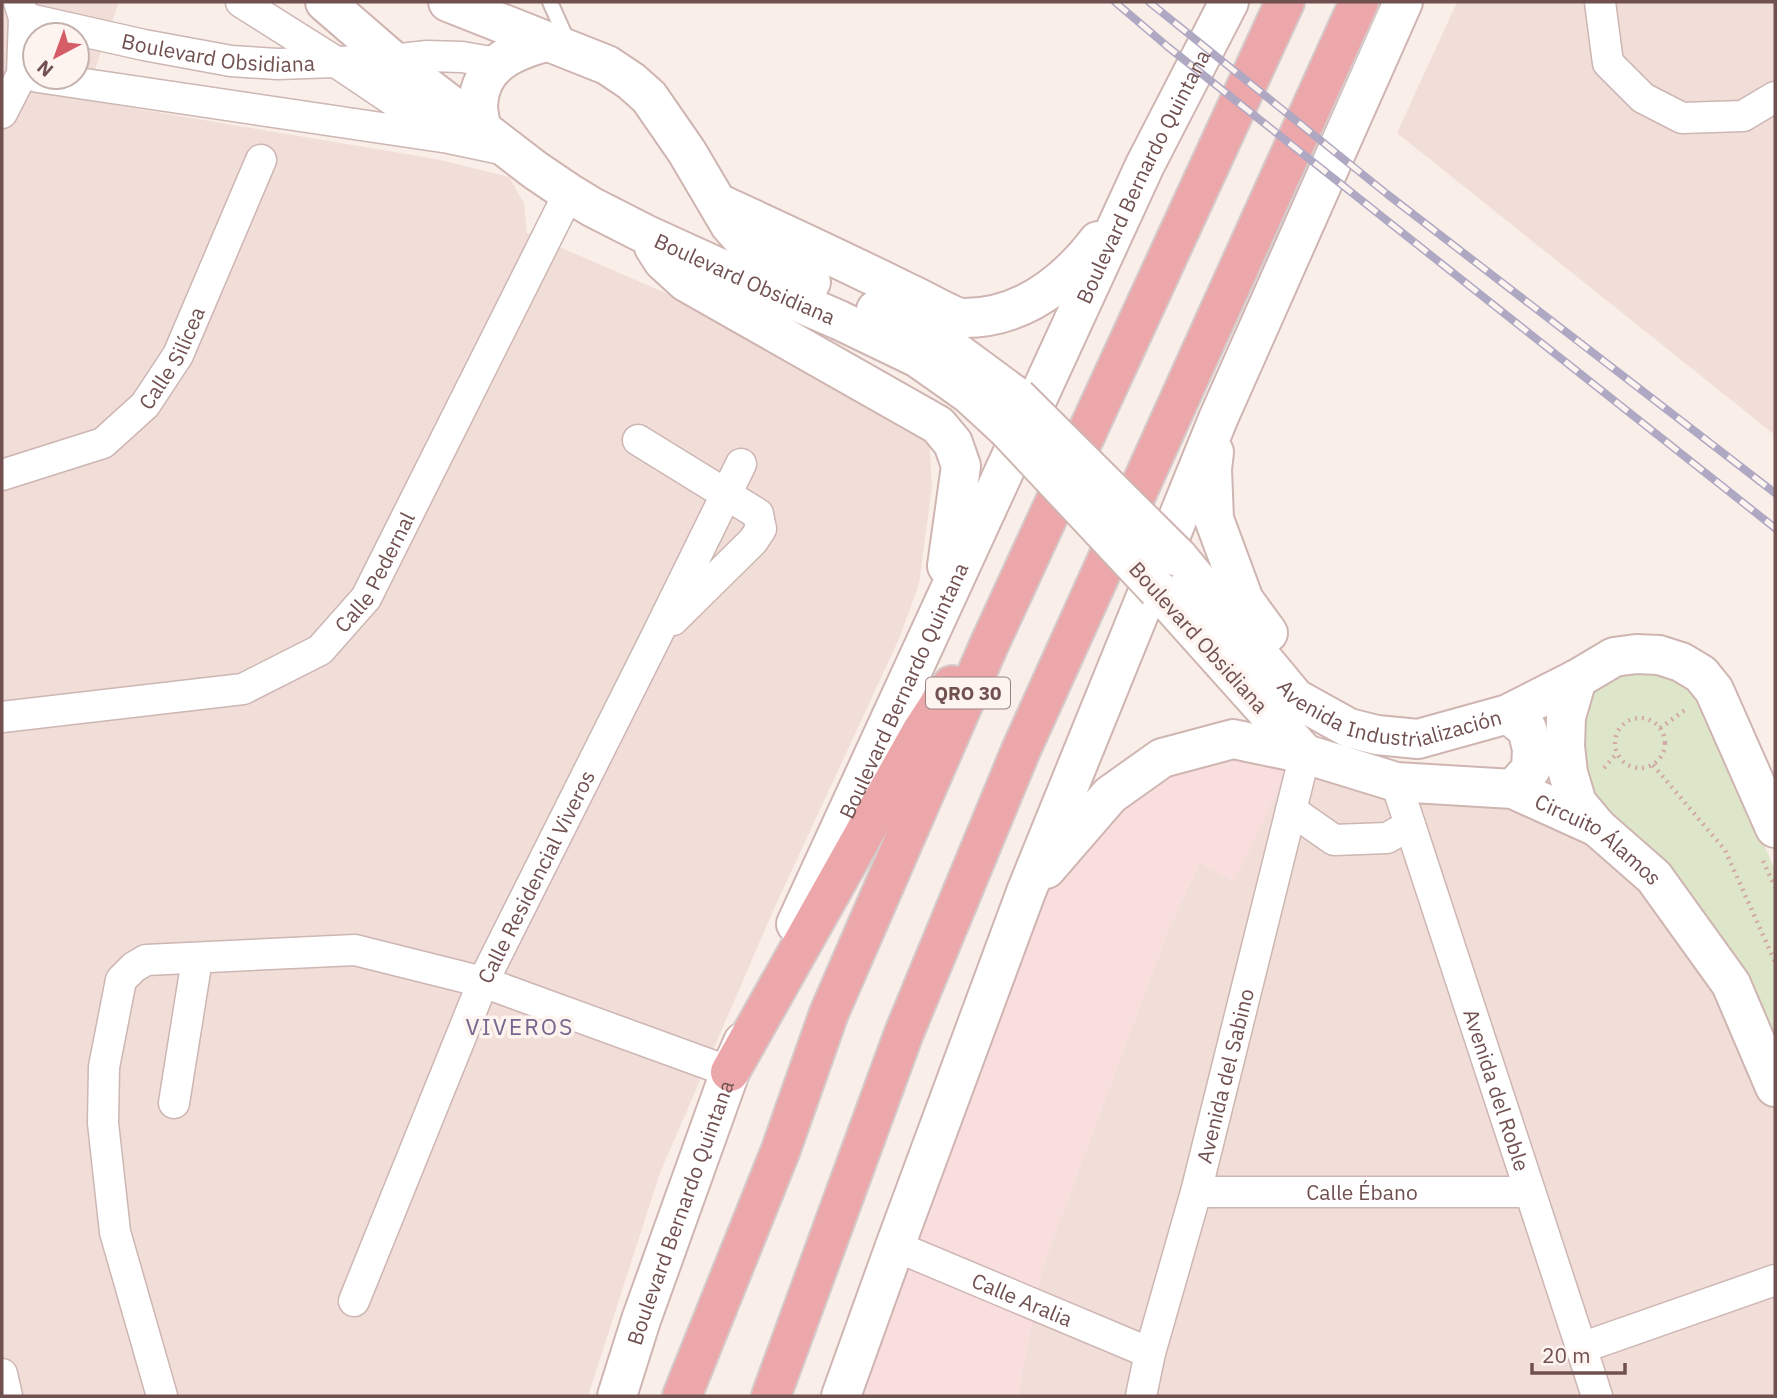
<svg xmlns="http://www.w3.org/2000/svg" width="1777" height="1398" font-family="'IBM Plex Sans',sans-serif">
  <rect width="100%" height="100%" fill="#faeee9"/>
  <g fill="#f1ded8" fill-rule="evenodd">
    <path d="M 2,2 L 119,2 L 84,100 L 436,159 L 509,177 L 524,203 L 527,233 L 682,300 L 929,434 L 932,487 L 919,584 L 899,639 L 773,911 L 660,1173 L 588,1396 L 2,1396 ZM 35,35 L 77,35 L 77,77 L 35,77 Z"/>
    <path d="M 1457,2 L 1775,2 L 1775,435 L 1397,133 Z"/>
    <path d="M 1290,751 L 1513,789 L 1654,877 L 1775,1087 L 1775,1396 L 1018,1396 L 1042,1269 L 1169,928 L 1200,863 L 1234,881 Z"/>
  </g>
  <path fill="#f9dede" d="M 1290,751 L 1278,789 L 1235,882 L 1200,863 L 1169,928 L 1042,1269 L 1018,1396 L 841,1396 L 1026,892 L 1162,758 Z"/>
  <path fill="#dee6c9" d="M 1655,671 L 1682,681 L 1696,693 L 1709,718 L 1775,870 L 1775,1041 L 1582,797 L 1569,722 L 1597,685 L 1619,674 Z"/>
  <g fill="none" stroke-linecap="round" stroke-linejoin="round">
    <defs>
      <path id="lane" d="M 550,2 L 568,42"/>
      <g id="street">
        <path d="M 241,2 L 336,62 L 443,134"/>
        <path d="M 1600,2 L 1608,63 L 1643,98 L 1682,118 L 1743,116 L 1775,97"/>
        <path id="s1" d="M 24,18 L 144,45 L 231,61 L 278,64 L 392,60 L 427,56 L 462,57 L 497,63"/>
        <path d="M 38,77 L 449,138 L 506,150"/>
        <path d="M 2,113 L 22,74 L 24,18 L 19,2"/>
        <path d="M 638,440 L 758,514 L 761,529 L 753,541 L 673,620"/>
        <path id="s2" d="M 2,475 L 103,443 L 145,405 L 178,355 L 261,160"/>
        <path id="s3" d="M 2,717 L 243,689 L 320,650 L 366,598 L 569,193"/>
        <path id="s4" d="M 1396,782 L 1597,1396"/>
        <path d="M 1291,810 L 1334,840 L 1387,838 L 1410,825"/>
        <path d="M 174,1103 L 197,959"/>
        <path id="s5" d="M 1196,1192 L 1530,1192"/>
        <path id="s6" d="M 895,1246 L 1150,1353"/>
        <path id="s7" d="M 354,1301 L 483,982 L 657,635 L 741,464"/>
        <path d="M 1581,1348 L 1775,1280"/>
        <path d="M 2,1374 L 7,1396"/>
        <path d="M 162,1396 L 115,1232 L 103,1123 L 104,1067 L 121,980 L 134,967 L 146,960 L 355,950 L 483,982 L 730,1072"/>
        <path id="s8" d="M 1141,1396 L 1150,1353 L 1196,1192 L 1305,754"/>
      </g>
      <g id="secondary">
        <path id="s9" d="M 325,2 L 392,60 L 535,170 L 569,193 L 592,207 L 645,234 L 735,275 L 839,320 L 918,358 L 969,394 L 1006,428"/>
        <path d="M 448,2 L 607,65 L 631,81 L 649,97 L 687,152 L 730,225 L 752,250 L 774,266 L 811,282"/>
        <path d="M 481,127 C 480,120 478,112 478,105 C 480,64 513,51 546,42"/>
        <path d="M 718,203 C 781,232 844,261 906,292 C 919,297 953,318 964,318 C 1021,318 1065,284 1098,241"/>
        <path d="M 654,247 L 663,261 L 686,282 L 938,425 L 953,443 L 961,466 L 947,566"/>
        <path d="M 876,310 L 933,335 L 1017,397"/>
        <path d="M 1214,452 L 1212,469 L 1214,519 L 1244,600 L 1268,633"/>
        <path id="s10" d="M 1178,557 L 1295,698 L 1349,728 L 1377,735 L 1418,739 L 1508,714 L 1577,679 L 1614,657 L 1636,654 L 1659,655 L 1681,662 L 1701,674 L 1714,690 L 1775,828"/>
        <path d="M 1158,590 L 1305,754"/>
        <path d="M 1577,679 L 1566,717 L 1565,746 L 1568,773 L 1577,803 L 1597,827"/>
        <path d="M 1508,714 L 1527,729 L 1532,749 L 1531,769 L 1513,789"/>
        <path id="s11" d="M 1046,869 L 1110,795 L 1162,758 L 1233,739 L 1305,754 L 1396,782 L 1513,789 L 1597,827 L 1654,877 L 1731,984 L 1775,1087"/>
        <path id="s12" d="M 796,924 L 1145,165 L 1229,2"/>
        <path id="s13" d="M 617,1396 L 641,1320 L 730,1072 L 743,1042"/>
        <path d="M 841,1396 L 895,1246 L 1026,892 L 1218,419 L 1403,2"/>
      </g>
      <g id="highway">
        <path d="M 730,1072 L 921,732 L 952,685"/>
        <path d="M 682,1396 L 780,1152 L 829,1013 L 989,645 L 1285,2"/>
        <path d="M 771,1396 L 904,1033 L 1021,750 L 1359,2"/>
      </g>
    </defs>
    <use href="#lane" stroke="#cdb6b3" stroke-width="18"/>
    <use href="#street" stroke="#cdb6b3" stroke-width="33"/>
    <use href="#secondary" stroke="#cfb5b1" stroke-width="42"/>
    <use href="#highway" stroke="#d4cbca" stroke-width="42"/>
    <g stroke="#d1aaa7" stroke-width="4.5" stroke-dasharray="2 5" stroke-linecap="butt">
      <circle cx="1640" cy="743" r="25"/>
      <path d="M 1660,728 L 1685,710"/>
      <path d="M 1653,765 L 1725,850 L 1775,962"/>
      <path d="M 1604,768 L 1617,753"/>
      <path d="M 1763,861 L 1775,887"/>
    </g>
    <use href="#lane" stroke="#fff" stroke-width="14"/>
    <use href="#street" stroke="#fff" stroke-width="30"/>
    <use href="#secondary" stroke="#fff" stroke-width="38"/>
    <use href="#highway" stroke="#eca7ab" stroke-width="38"/>
    <defs>
      <g id="rail">
        <path d="M 1115,2 L 1168,47 L 1775,528"/>
        <path d="M 1149,2 L 1387,194 L 1775,493"/>
      </g>
    </defs>
    <use href="#rail" stroke="#aea8c3" stroke-width="8"/>
    <use href="#rail" stroke="#fdf3ef" stroke-width="5" stroke-dasharray="16" stroke-linecap="butt"/>
    <defs>
      <g id="secondary-bridge">
        <path d="M 1017,397 L 1178,557"/>
        <path d="M 1006,428 L 1158,590"/>
      </g>
    </defs>
    <use href="#secondary-bridge" stroke="#cfb5b1" stroke-width="42" stroke-linecap="butt"/>
    <use href="#secondary-bridge" stroke="#fff" stroke-width="38"/>
  </g>
  <g text-anchor="middle" dominant-baseline="central" stroke-width="7" stroke-linejoin="round" paint-order="stroke">
    <rect fill="#fdf3ef" stroke="#9b8280" stroke-width="2" x="926" y="677.5" width="84" height="31" rx="5"/>
    <g font-size="19" font-weight="bold" fill="#715150">
      <text x="968" y="693">QRO 30</text>
    </g>
    <g font-size="21" fill="#715150" stroke="#fdf3ef">
      <text stroke="none"><textPath href="#s1" startOffset="198">Boulevard Obsidiana</textPath></text>
      <text stroke="none"><textPath href="#s12" startOffset="824">Boulevard Bernardo Quintana</textPath></text>
      <text stroke="none"><textPath href="#s9" startOffset="506">Boulevard Obsidiana</textPath></text>
      <text stroke="none"><textPath href="#s2" startOffset="217">Calle Silícea</textPath></text>
      <text stroke="none"><textPath href="#s3" startOffset="425">Calle Pedernal</textPath></text>
      <text transform="translate(1199 637) rotate(48)">Boulevard Obsidiana</text>
      <text stroke="none"><textPath href="#s12" startOffset="257">Boulevard Bernardo Quintana</textPath></text>
      <text stroke="none"><textPath href="#s10" startOffset="282">Avenida Industrialización</textPath></text>
      <text stroke="none"><textPath href="#s11" startOffset="621">Circuito Álamos</textPath></text>
      <text stroke="none"><textPath href="#s7" startOffset="462">Calle Residencial Viveros</textPath></text>
      <text stroke="none"><textPath href="#s8" startOffset="331">Avenida del Sabino</textPath></text>
      <text stroke="none"><textPath href="#s4" startOffset="324">Avenida del Roble</textPath></text>
      <text stroke="none"><textPath href="#s5" startOffset="166">Calle Ébano</textPath></text>
      <text stroke="none"><textPath href="#s13" startOffset="194">Boulevard Bernardo Quintana</textPath></text>
      <text stroke="none"><textPath href="#s6" startOffset="138">Calle Aralia</textPath></text>
    </g>
    <g font-size="23" letter-spacing="2" fill="#75678d" stroke="#fdf3ef">
      <text x="520" y="1026">VIVEROS</text>
    </g>
  </g>
  <rect width="1777" height="1398" fill="none" stroke="#715150" stroke-width="7"/>
  <g transform="translate(56 56) rotate(221)"><circle r="33" fill="#fdf3ef" stroke="#c5b2af" stroke-width="2"/>
  <path d="M0-5L12 26L0 18L-12 26Z" fill="#d55d68"/>
  <text y="-10" font-size="19" font-weight="bold" text-anchor="middle" fill="#715150">N</text>
  </g>
  <path d="M1532 1363v10h93v-10" fill="none" stroke="#715150" stroke-width="3.5"/>
  <text x="1542" y="1363" font-size="21" fill="#715150" stroke="#fdf3ef" stroke-width="5" paint-order="stroke">20 m</text>
</svg>
